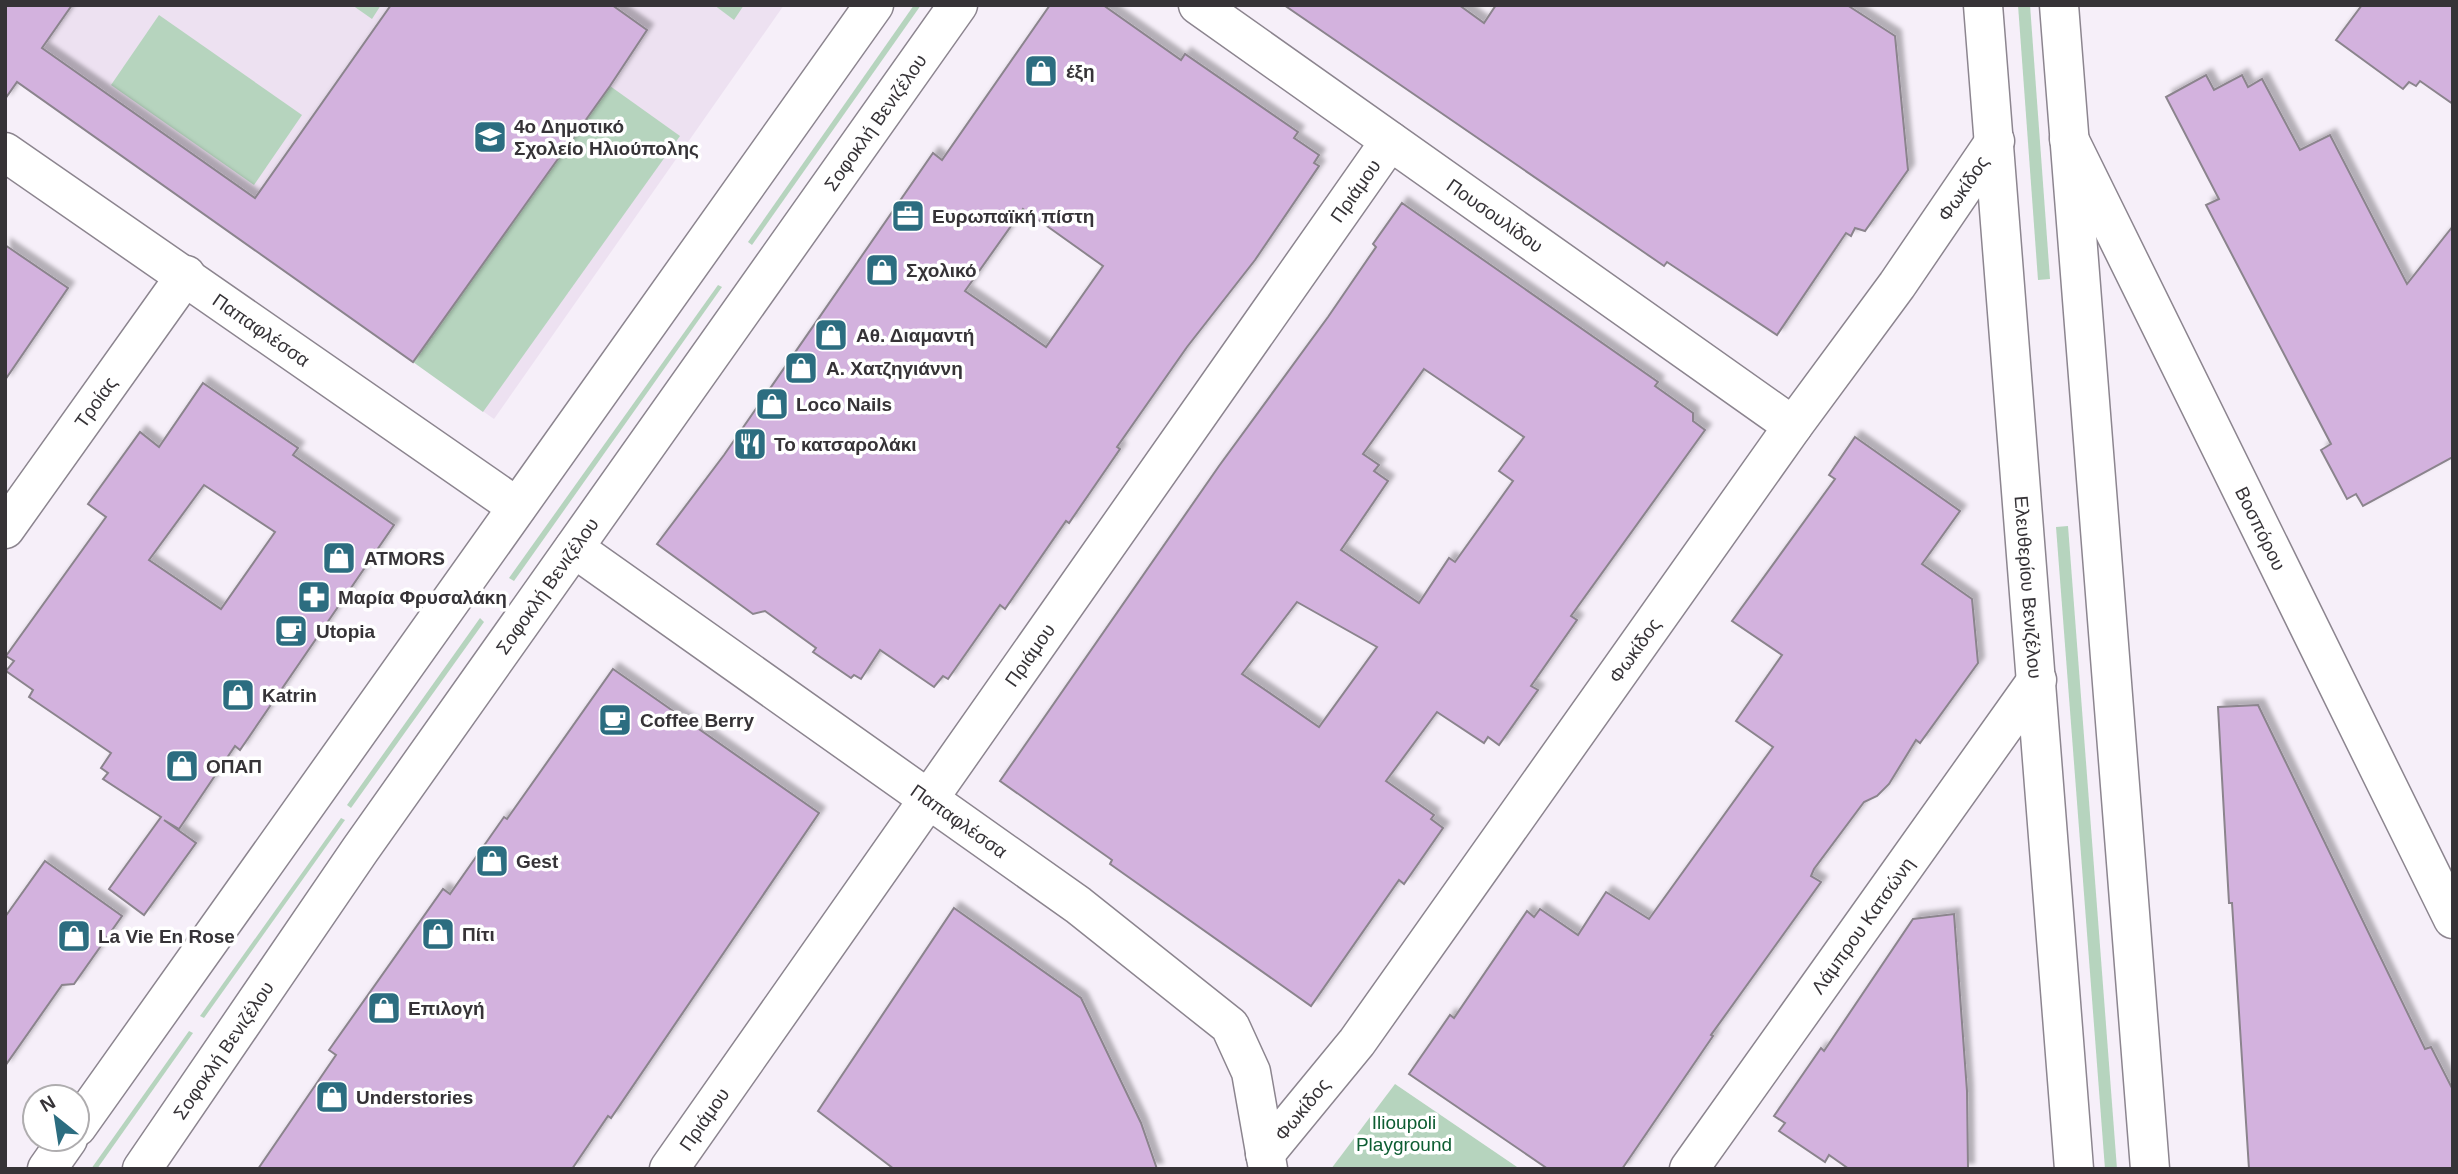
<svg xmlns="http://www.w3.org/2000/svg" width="2458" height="1174" font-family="Arial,sans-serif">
  <defs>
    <filter id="shadow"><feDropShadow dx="6" dy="-6" stdDeviation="2" flood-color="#0004"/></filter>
  </defs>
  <rect width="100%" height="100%" fill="#f6eff9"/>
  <path fill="#ede1f1" d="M 5,5 L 784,5 L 494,419 L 5,74 Z"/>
  <g fill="#b6d4be">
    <path d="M 352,5 L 381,5 L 372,19 Z"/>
    <path d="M 714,5 L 744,5 L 734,20 Z"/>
    <path d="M 914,5 L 921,5 L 752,245 L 748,242 Z"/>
    <path d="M 2018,5 L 2030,5 L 2050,279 L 2038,280 Z"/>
    <path d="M 159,15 L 302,115 L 254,185 L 111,85 Z"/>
    <path d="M 610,86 L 680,136 L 483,412 L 413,362 Z"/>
    <path d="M 718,285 L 722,287 L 514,581 L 509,578 Z"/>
    <path d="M 2068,526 L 2117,1169 L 2105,1169 L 2056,527 Z"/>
    <path d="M 480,618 L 484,622 L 351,808 L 347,805 Z"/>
    <path d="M 341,818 L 345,820 L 204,1018 L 200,1016 Z"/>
    <path d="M 189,1031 L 193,1033 L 97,1169 L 91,1169 Z"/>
    <path d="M 1395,1084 L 1520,1169 L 1331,1169 Z"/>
  </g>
  <g fill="#d3b2de" stroke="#8b848d" stroke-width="2" fill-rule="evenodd" filter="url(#shadow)">
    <path d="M 5,5 L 72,5 L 42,48 L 255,198 L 391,5 L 612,5 L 647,30 L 610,86 L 413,362 L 17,82 L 5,99 Z"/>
    <path d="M 1050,5 L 1103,5 L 1181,60 L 1185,54 L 1298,132 L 1294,138 L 1319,155 L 1314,163 L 1319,166 L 1255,260 L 1187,347 L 1117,447 L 1120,449 L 1069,523 L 1066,521 L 1005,609 L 1000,605 L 948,679 L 943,676 L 934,687 L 880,650 L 861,679 L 854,675 L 851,678 L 813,652 L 816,648 L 765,611 L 753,614 L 657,544 L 724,455 L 933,153 L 942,160 ZM 1023,209 L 1103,266 L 1046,347 L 965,291 Z"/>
    <path d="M 1284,5 L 1459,5 L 1484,23 L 1496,5 L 1847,5 L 1895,36 L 1908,170 L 1865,231 L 1855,228 L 1851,236 L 1846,233 L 1777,335 L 1667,262 L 1664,266 Z"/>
    <path d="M 2362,5 L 2453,5 L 2453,104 L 2420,81 L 2416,86 L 2409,82 L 2403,89 L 2336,40 Z"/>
    <path d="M 2206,75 L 2214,90 L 2242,75 L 2248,87 L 2262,79 L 2300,150 L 2330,135 L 2407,284 L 2453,226 L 2453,457 L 2363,506 L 2356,494 L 2347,499 L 2321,450 L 2331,444 L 2206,205 L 2219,199 L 2166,97 Z"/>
    <path d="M 1402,203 L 1658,382 L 1655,386 L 1693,413 L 1693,421 L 1705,430 L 1571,616 L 1577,620 L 1531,686 L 1538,690 L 1499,745 L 1488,737 L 1484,743 L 1437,712 L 1386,781 L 1434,815 L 1431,819 L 1443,828 L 1404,884 L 1399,880 L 1311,1006 L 1110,864 L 1112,860 L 1000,781 L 1219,466 L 1328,317 L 1376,247 L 1373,244 ZM 1424,369 L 1524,437 L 1499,471 L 1513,481 L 1455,562 L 1449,558 L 1419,603 L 1341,550 L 1388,481 L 1374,471 L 1379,465 L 1363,454 ZM 1297,602 L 1377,647 L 1319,727 L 1242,674 Z"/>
    <path d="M 5,245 L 68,288 L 5,380 Z"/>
    <path d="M 203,383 L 298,448 L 293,455 L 394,525 L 240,750 L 235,746 L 179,829 L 164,820 L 196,843 L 144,915 L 109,889 L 161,817 L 103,779 L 108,773 L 101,768 L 111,753 L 29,697 L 33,690 L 6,671 L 14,661 L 6,656 L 106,517 L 88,504 L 140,432 L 159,447 ZM 204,485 L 275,532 L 221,609 L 149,560 Z"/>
    <path d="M 1855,437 L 1960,511 L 1922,564 L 1972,599 L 1978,663 L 1920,743 L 1916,740 L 1889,784 L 1877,796 L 1864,802 L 1814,869 L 1811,876 L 1821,882 L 1711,1035 L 1713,1036 L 1622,1169 L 1548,1169 L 1409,1074 L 1450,1015 L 1454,1018 L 1527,911 L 1534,917 L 1540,909 L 1578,935 L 1606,892 L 1649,919 L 1773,747 L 1736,721 L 1782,655 L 1732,621 L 1835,479 L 1829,475 Z"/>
    <path d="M 613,669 L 819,813 L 611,1118 L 608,1116 L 572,1169 L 258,1169 L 336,1055 L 329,1050 L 443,889 L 450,894 L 504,817 L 507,819 Z"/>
    <path d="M 2258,705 L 2425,1049 L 2431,1047 L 2453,1090 L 2453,1169 L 2249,1169 L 2232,903 L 2229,903 L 2218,707 Z"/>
    <path d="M 45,861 L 122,916 L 74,984 L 62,985 L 5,1066 L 5,917 Z"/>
    <path d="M 954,908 L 1081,998 L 1141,1123 L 1157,1169 L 894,1169 L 818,1111 Z"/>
    <path d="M 1954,914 L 1967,1091 L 1968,1169 L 1849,1169 L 1829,1155 L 1825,1162 L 1779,1131 L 1785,1123 L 1774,1116 L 1821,1048 L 1824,1051 L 1913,919 Z"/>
  </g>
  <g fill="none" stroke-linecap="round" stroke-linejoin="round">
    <defs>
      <g id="minor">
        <path id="s1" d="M 1198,5 L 1793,426"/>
        <path id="s2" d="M 2069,139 L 2453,919"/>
        <path id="s3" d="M 5,152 L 517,507"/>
        <path id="s4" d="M 5,529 L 186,275"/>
        <path id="s5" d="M 574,548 L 1078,905 L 1230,1026 L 1251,1072 L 1268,1169"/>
        <path id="s6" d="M 1265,1154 L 1357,1042 L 1793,426 L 1897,285 L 1995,141"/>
        <path id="s7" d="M 669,1169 L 1390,141"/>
        <path id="s8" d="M 1689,1169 L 2037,680"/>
      </g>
      <g id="major">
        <path id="s9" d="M 1983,5 L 2074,1169"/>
        <path d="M 2059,5 L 2150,1169"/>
        <path d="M 77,1127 L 874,5"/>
        <path d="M 47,1169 L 68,1139"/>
        <path id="s10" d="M 142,1169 L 360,850 L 958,5"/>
      </g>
    </defs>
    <use href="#minor" stroke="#8c858f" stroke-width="41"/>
    <use href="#major" stroke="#8c858f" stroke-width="41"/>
    <use href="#minor" stroke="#fff" stroke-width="38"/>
    <use href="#major" stroke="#fff" stroke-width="38"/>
  </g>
  <defs>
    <symbol id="shop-square" viewBox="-11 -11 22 22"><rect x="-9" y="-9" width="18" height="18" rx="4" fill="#2c6d80" stroke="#fff"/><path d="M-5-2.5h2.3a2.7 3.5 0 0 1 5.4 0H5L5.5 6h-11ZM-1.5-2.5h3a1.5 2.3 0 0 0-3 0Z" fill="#fff"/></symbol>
    <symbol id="school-square" viewBox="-11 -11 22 22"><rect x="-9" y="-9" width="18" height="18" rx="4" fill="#2c6d80" stroke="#fff"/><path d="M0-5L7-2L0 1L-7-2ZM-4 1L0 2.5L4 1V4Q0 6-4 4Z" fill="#fff"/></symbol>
    <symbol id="office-square" viewBox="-11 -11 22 22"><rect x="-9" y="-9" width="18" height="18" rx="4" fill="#2c6d80" stroke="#fff"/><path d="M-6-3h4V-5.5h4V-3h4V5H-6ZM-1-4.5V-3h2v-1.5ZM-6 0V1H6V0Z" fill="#fff"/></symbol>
    <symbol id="restaurant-square" viewBox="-11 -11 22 22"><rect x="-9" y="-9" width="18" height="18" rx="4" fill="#2c6d80" stroke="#fff"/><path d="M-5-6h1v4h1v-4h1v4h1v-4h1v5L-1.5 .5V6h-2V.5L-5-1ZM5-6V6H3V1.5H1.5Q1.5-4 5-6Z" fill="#fff"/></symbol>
    <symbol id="pharmacy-square" viewBox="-11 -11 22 22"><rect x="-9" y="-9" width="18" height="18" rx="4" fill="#2c6d80" stroke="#fff"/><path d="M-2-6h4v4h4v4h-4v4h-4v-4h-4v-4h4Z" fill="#fff"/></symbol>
    <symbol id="cafe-square" viewBox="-11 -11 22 22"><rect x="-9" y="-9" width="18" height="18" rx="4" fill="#2c6d80" stroke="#fff"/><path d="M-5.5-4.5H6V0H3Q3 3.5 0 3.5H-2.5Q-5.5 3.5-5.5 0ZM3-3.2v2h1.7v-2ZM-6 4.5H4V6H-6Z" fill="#fff"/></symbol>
  </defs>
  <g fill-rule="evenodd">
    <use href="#shop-square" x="1022" y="52" width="38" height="38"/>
    <use href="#school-square" x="471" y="118" width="38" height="38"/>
    <use href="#office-square" x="889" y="197" width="38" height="38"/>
    <use href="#shop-square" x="863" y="251" width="38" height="38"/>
    <use href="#shop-square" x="812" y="316" width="38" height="38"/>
    <use href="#shop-square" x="782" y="349" width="38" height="38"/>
    <use href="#shop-square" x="753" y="385" width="38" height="38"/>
    <use href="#restaurant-square" x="731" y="425" width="38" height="38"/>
    <use href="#shop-square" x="320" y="539" width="38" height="38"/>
    <use href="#pharmacy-square" x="295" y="578" width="38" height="38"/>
    <use href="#cafe-square" x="272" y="612" width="38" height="38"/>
    <use href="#shop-square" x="219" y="676" width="38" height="38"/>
    <use href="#cafe-square" x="596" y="701" width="38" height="38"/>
    <use href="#shop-square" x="163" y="747" width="38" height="38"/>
    <use href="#shop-square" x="473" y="842" width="38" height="38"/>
    <use href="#shop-square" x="419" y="915" width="38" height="38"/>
    <use href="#shop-square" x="55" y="917" width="38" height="38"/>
    <use href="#shop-square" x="365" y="989" width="38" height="38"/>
    <use href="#shop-square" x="313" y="1078" width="38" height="38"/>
  </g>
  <g text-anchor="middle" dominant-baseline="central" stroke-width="7" stroke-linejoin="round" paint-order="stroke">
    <g font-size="19" font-weight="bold" fill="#363337" stroke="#fff" text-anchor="start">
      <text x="1066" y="71">έξη</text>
      <text x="514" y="126">4ο Δημοτικό<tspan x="514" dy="22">Σχολείο Ηλιούπολης</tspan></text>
      <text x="932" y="216">Ευρωπαϊκή πίστη</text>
      <text x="906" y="270">Σχολικό</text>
      <text x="856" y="335">Αθ. Διαμαντή</text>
      <text x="826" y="368">Α. Χατζηγιάννη</text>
      <text x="796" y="404">Loco Nails</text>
      <text x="774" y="444">Το κατσαρολάκι</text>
      <text x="364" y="558">ATMORS</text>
      <text x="338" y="597">Μαρία Φρυσαλάκη</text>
      <text x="316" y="631">Utopia</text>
      <text x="262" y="695">Katrin</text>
      <text x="640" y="720">Coffee Berry</text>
      <text x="206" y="766">ΟΠΑΠ</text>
      <text x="516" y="861">Gest</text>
      <text x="462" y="934">Πίτι</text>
      <text x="98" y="936">La Vie En Rose</text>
      <text x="408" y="1008">Επιλογή</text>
      <text x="356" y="1097">Understories</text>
    </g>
    <g font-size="19" fill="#363337" stroke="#fff">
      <text stroke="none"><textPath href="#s10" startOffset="1278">Σοφοκλή Βενιζέλου</textPath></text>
      <text stroke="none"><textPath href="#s6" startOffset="1192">Φωκίδος</textPath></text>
      <text stroke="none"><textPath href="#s7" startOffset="1195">Πριάμου</textPath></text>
      <text stroke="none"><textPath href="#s1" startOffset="364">Πουσουλίδου</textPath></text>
      <text stroke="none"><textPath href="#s3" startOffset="312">Παπαφλέσσα</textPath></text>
      <text stroke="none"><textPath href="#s4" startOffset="156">Τροίας</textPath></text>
      <text stroke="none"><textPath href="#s2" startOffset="434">Βοσπόρου</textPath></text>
      <text stroke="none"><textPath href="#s10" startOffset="710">Σοφοκλή Βενιζέλου</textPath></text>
      <text stroke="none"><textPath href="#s9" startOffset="584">Ελευθερίου Βενιζέλου</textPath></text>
      <text stroke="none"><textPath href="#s6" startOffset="625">Φωκίδος</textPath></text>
      <text stroke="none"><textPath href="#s7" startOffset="628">Πριάμου</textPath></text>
      <text stroke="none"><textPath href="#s5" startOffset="472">Παπαφλέσσα</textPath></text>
      <text stroke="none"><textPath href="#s8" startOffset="299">Λάμπρου Κατσώνη</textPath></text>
      <text stroke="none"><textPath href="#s10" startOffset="144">Σοφοκλή Βενιζέλου</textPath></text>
      <text stroke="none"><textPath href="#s6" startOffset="58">Φωκίδος</textPath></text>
      <text stroke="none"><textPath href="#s7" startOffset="61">Πριάμου</textPath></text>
    </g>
    <g font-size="19" fill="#0d5d32" stroke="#fff">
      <text x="1404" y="1122">Ilioupoli<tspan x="1404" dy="22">Playground</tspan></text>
    </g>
  </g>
  <rect width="2458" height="1174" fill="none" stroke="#363337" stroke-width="14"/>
  <g transform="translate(56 1118) rotate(330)"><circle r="33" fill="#ffffff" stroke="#afadaf" stroke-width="2"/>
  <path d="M0-5L12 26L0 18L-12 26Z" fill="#2c6d80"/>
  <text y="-10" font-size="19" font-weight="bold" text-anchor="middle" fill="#363337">N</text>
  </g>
</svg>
